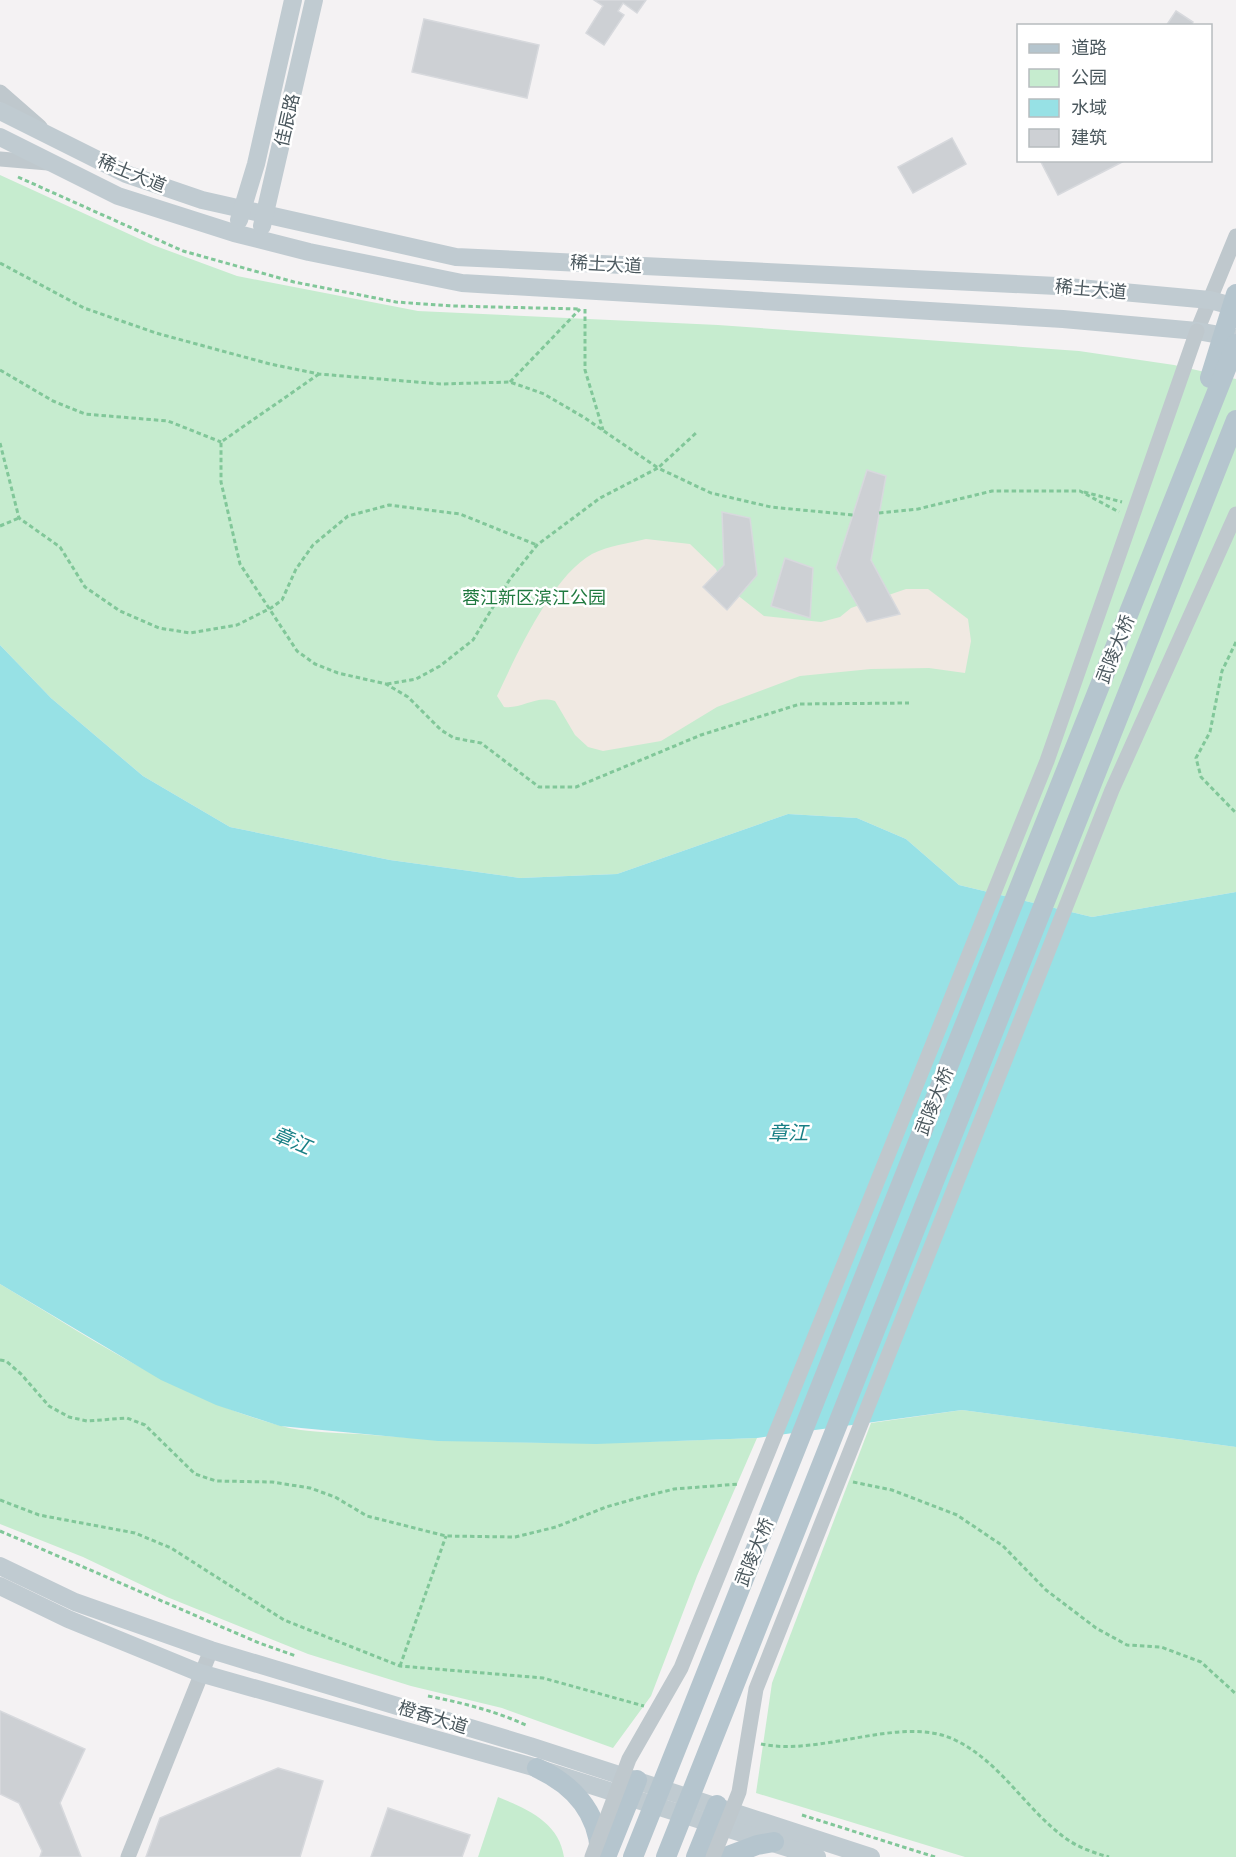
<svg xmlns="http://www.w3.org/2000/svg" width="1236" height="1857" font-family="'IBM Plex Sans','Noto Sans SC',sans-serif">
  <rect width="100%" height="100%" fill="#f4f2f3"/>
  <g fill="#c6eccf">
    <path d="M 0,175 L 153,245 L 237,276 L 418,311 L 718,325 L 1079,351 L 1174,365 L 1236,379 L 1236,892 L 1092,917 L 959,885 L 906,839 L 857,818 L 788,814 L 617,874 L 520,878 L 390,860 L 230,827 L 143,776 L 51,698 L 0,645 Z"/>
    <path d="M 0,1284 C 89,1337 176,1397 278,1425 C 307,1434 342,1432 372,1435 C 501,1446 629,1443 757,1438 L 697,1576 L 651,1696 L 613,1748 L 502,1708 L 411,1686 L 308,1654 L 167,1597 L 83,1557 L 0,1524 Z"/>
    <path d="M 962,1410 L 1236,1447 L 1236,1857 L 965,1857 L 756,1793 L 772,1683 L 871,1423 Z"/>
    <path d="M 498,1797 C 527,1809 559,1822 564,1857 L 478,1857 Z"/>
  </g>
  <path fill="#f0e9e2" d="M 646,539 L 690,544 L 716,569 L 722,583 L 764,616 L 821,622 L 840,617 L 851,608 L 906,589 L 928,589 L 968,619 L 971,641 L 965,673 L 929,668 L 871,669 L 800,676 L 717,707 L 661,741 L 603,751 L 588,747 L 575,735 L 555,701 C 535,695 523,709 504,707 L 497,696 C 516,656 552,576 592,554 C 608,546 629,543 646,539 Z"/>
  <path fill="#97e1e5" d="M 0,645 L 51,698 L 143,776 L 230,827 L 390,860 L 520,878 L 617,874 L 788,814 L 857,818 L 906,839 L 959,885 L 1092,917 L 1236,892 L 1236,1447 L 962,1410 L 757,1438 L 596,1444 L 438,1441 L 280,1426 L 216,1405 L 161,1380 L 0,1284 Z"/>
  <g fill="#cdd0d4" stroke="#d7d9dd" stroke-width="1.5">
    <path d="M 594,0 L 646,0 L 637,13 L 623,3 L 618,11 L 624,15 L 604,45 L 586,33 L 603,6 Z"/>
    <path d="M 1176,11 L 1193,22 L 1191,26 L 1166,26 Z"/>
    <path d="M 424,19 L 539,45 L 527,98 L 412,72 Z"/>
    <path d="M 952,138 L 966,164 L 913,193 L 898,167 Z"/>
    <path d="M 1045,160 L 1126,160 L 1058,195 L 1041,162 Z"/>
    <path d="M 867,470 L 886,476 L 871,560 L 900,614 L 867,622 L 836,568 Z"/>
    <path d="M 722,512 L 750,518 L 757,575 L 727,610 L 703,587 L 724,565 Z"/>
    <path d="M 785,558 L 813,568 L 810,618 L 771,606 Z"/>
    <path d="M 0,1711 L 85,1749 L 60,1803 L 81,1857 L 40,1857 L 42,1851 L 19,1803 L 0,1794 Z"/>
    <path d="M 278,1768 L 323,1781 L 300,1857 L 146,1857 L 160,1818 Z"/>
    <path d="M 388,1808 L 470,1835 L 462,1857 L 371,1857 Z"/>
  </g>
  <g fill="none" stroke-linecap="round" stroke-linejoin="round">
    <g stroke="#81c799" stroke-width="3" stroke-dasharray="4.5 3" stroke-linecap="butt">
      <path d="M 18,177 L 183,251 L 294,282 L 396,302 L 453,306 L 580,309"/>
      <path d="M 0,263 L 84,308 L 156,333 L 270,364 L 319,374 L 441,384 L 510,382 L 544,394 L 585,418 L 658,468 L 696,433"/>
      <path d="M 585,309 L 585,370 L 603,430"/>
      <path d="M 0,370 L 53,401 L 85,414 L 168,421 L 221,442"/>
      <path d="M 319,374 L 221,442 L 221,482 L 240,564 L 297,651 L 315,664 L 338,673 L 386,684 L 408,697 L 441,730 L 454,738 L 481,743 L 539,787 L 576,787 L 701,735 L 800,704 L 909,703"/>
      <path d="M 510,382 L 580,309"/>
      <path d="M 0,443 L 19,518 L 60,547 L 85,587 L 120,611 L 159,628 L 190,633 L 237,625 L 271,608 L 282,600 L 296,569 L 313,545 L 348,516 L 389,505 L 460,514 L 537,545"/>
      <path d="M 1084,492 L 1122,502"/>
      <path d="M 879,513 L 918,509 L 992,491 L 1080,491 L 1119,512"/>
      <path d="M 0,526 L 19,518"/>
      <path d="M 1236,642 L 1222,671 L 1210,732 L 1196,758 L 1201,777 L 1236,813"/>
      <path d="M 387,684 L 416,679 L 440,666 L 473,640 L 510,579 L 537,545 L 600,498 L 658,468 L 711,493 L 771,507 L 853,515"/>
      <path d="M 0,1360 L 6,1361 L 21,1374 L 49,1406 L 69,1417 L 87,1421 L 127,1418 L 145,1425 L 195,1474 L 216,1481 L 272,1482 L 310,1488 L 335,1497 L 367,1516 L 446,1536 L 515,1537 L 556,1527 L 606,1507 L 638,1498 L 674,1489 L 739,1484"/>
      <path d="M 853,1482 L 892,1490 L 957,1515 L 1003,1546 L 1046,1590 L 1096,1628 L 1127,1645 L 1161,1647 L 1201,1662 L 1236,1694"/>
      <path d="M 0,1500 L 39,1515 L 135,1533 L 171,1548 L 284,1620 L 400,1666 L 543,1678 L 644,1706"/>
      <path d="M 0,1531 L 259,1643 L 296,1656"/>
      <path d="M 400,1666 L 446,1536"/>
      <path d="M 428,1696 C 463,1703 496,1711 528,1726"/>
      <path d="M 761,1744 C 821,1757 902,1714 955,1740 C 999,1761 1023,1805 1060,1834 C 1074,1846 1091,1852 1109,1857"/>
      <path d="M 802,1815 L 935,1857"/>
    </g>
    <g stroke="#bfc8cd" stroke-width="15">
      <path d="M 0,92 L 40,127"/>
      <path d="M 0,159 L 48,163"/>
      <path d="M 1197,331 L 1236,236"/>
      <path d="M 128,1857 L 211,1650"/>
    </g>
    <g stroke="#c0cbd1" stroke-width="18">
      <path d="M 0,111 L 126,174 L 202,200 L 456,257 L 1057,286 L 1210,300 L 1236,307"/>
      <path d="M 0,137 L 118,196 L 234,233 L 309,252 L 462,283 L 1063,319 L 1197,331 L 1236,338"/>
      <path d="M 239,220 L 256,164 L 293,0"/>
      <path d="M 262,226 L 314,0"/>
      <path d="M 0,1566 L 75,1602 L 211,1650 L 530,1746 L 871,1857"/>
      <path d="M 0,1586 L 68,1619 L 200,1673 L 537,1768 L 817,1857"/>
    </g>
    <g stroke="#b5c5ce" stroke-width="20">
      <path d="M 537,1768 C 572,1784 597,1811 600,1851"/>
      <path d="M 606,1857 L 637,1780"/>
      <path d="M 696,1857 L 717,1805"/>
      <path d="M 725,1857 L 757,1845 L 774,1842"/>
    </g>
    <g stroke="#bfc8cd" stroke-width="15">
      <path d="M 592,1857 L 629,1759 L 681,1668 L 1047,761 L 1197,331"/>
      <path d="M 713,1857 L 739,1792 L 756,1689 L 1112,790 L 1236,514"/>
    </g>
    <g stroke="#b5c5ce" stroke-width="20">
      <path d="M 1210,378 L 1236,294"/>
      <path d="M 633,1857 L 1236,344"/>
      <path d="M 666,1857 L 1236,420"/>
    </g>
  </g>
  <g text-anchor="middle" dominant-baseline="central" stroke-width="5" stroke-linejoin="round" paint-order="stroke">
    <g font-size="18" fill="#4b585e" stroke="#fff">
      <text transform="translate(287 120) rotate(-77)">佳辰路</text>
      <text transform="translate(132 173) rotate(22)">稀土大道</text>
      <text transform="translate(606 264) rotate(3)">稀土大道</text>
      <text transform="translate(1091 289) rotate(5)">稀土大道</text>
      <text transform="translate(1115 649) rotate(-68)">武陵大桥</text>
      <text transform="translate(934 1101) rotate(-68)">武陵大桥</text>
      <text transform="translate(754 1552) rotate(-68)">武陵大桥</text>
      <text transform="translate(433 1717) rotate(17)">橙香大道</text>
    </g>
    <g font-size="18" fill="#217a40" stroke="#fff">
      <text x="534" y="597">蓉江新区滨江公园</text>
    </g>
    <g font-size="20" font-style="italic" fill="#187f85" stroke="#fff">
      <text x="788" y="1132">章江</text>
      <text transform="translate(292 1140) rotate(23)">章江</text>
    </g>
  </g>
  <rect x="1017" y="24" width="195" height="138" fill="#ffffff" stroke="#b7bcbf" stroke-width="1.5"/>
  <rect x="1029" y="44" width="30" height="9" fill="#b5c5ce" stroke="#b7bcbf" stroke-width="1.5"/>
  <text x="1071" y="54" font-size="18" fill="#4b585e">道路</text>
  <rect x="1029" y="69" width="30" height="18" fill="#c6eccf" stroke="#b7bcbf" stroke-width="1.5"/>
  <text x="1071" y="84" font-size="18" fill="#4b585e">公园</text>
  <rect x="1029" y="99" width="30" height="18" fill="#97e1e5" stroke="#b7bcbf" stroke-width="1.5"/>
  <text x="1071" y="114" font-size="18" fill="#4b585e">水域</text>
  <rect x="1029" y="129" width="30" height="18" fill="#cdd0d4" stroke="#b7bcbf" stroke-width="1.5"/>
  <text x="1071" y="144" font-size="18" fill="#4b585e">建筑</text>
</svg>
